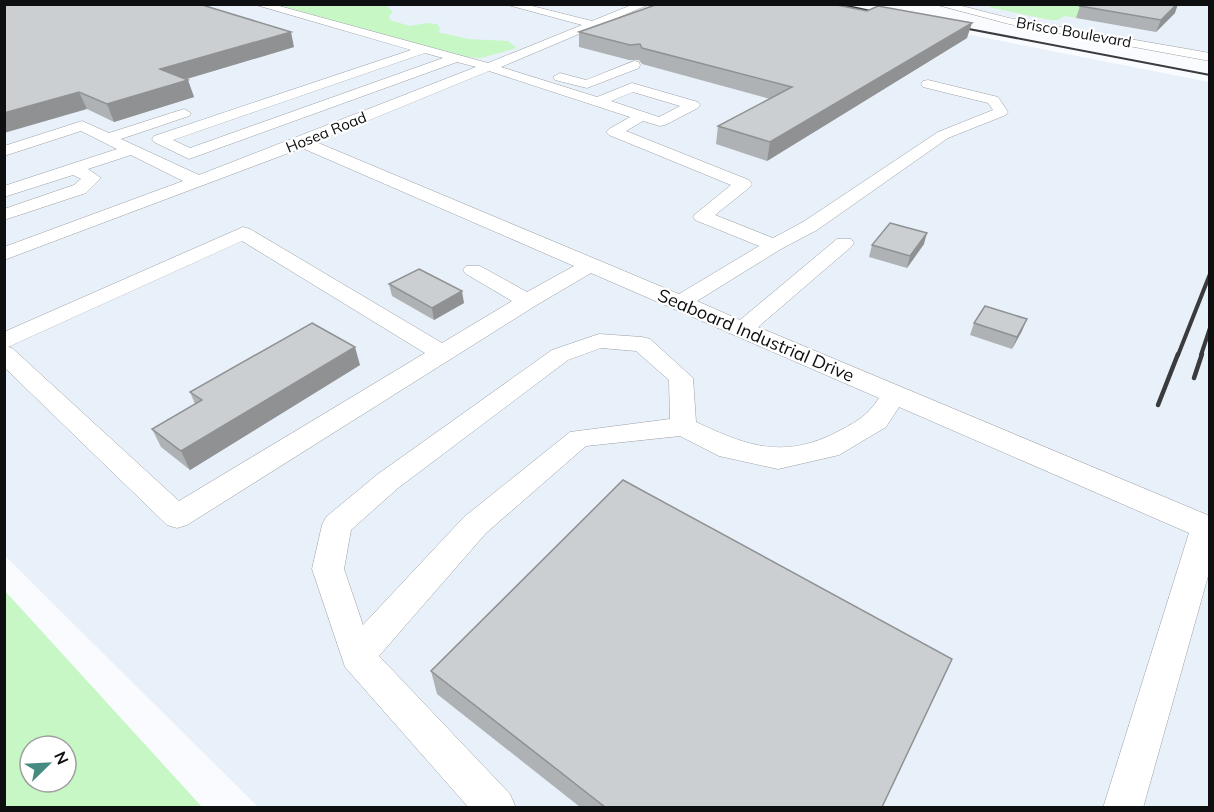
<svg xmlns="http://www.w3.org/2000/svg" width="1214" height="812" font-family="Mulish,sans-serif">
  <rect width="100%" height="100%" fill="#f9fbff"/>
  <g fill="#e8f0fa">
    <path d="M 4,5 L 819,5 L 1209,82 L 1209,807 L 258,807 L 5,556 Z"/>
    <path d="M 953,5 L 1209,5 L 1209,54 L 1024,20 Z"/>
  </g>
  <g fill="#c8f7c6" fill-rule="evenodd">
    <path d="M 1001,4 L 1094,5 L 1076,18 L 1065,16 L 1058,20 L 1050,20 L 988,7 Z"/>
    <path d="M 278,5 L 386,5 L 393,12 L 389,16 L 390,20 L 410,26 L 426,23 L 437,24 L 441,30 L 437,32 L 469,39 L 508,41 L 517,48 L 481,58 L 465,57 Z"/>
    <path d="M 5,591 L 202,807 L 5,807 ZM 30,746 L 66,746 L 66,782 L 30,782 Z"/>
  </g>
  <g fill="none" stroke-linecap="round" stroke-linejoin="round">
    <defs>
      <g id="minor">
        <path d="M 253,4 L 272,4 L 488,63 L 582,25 L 504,4 L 524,4 L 592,21 L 634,4 L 650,4 L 501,67 L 597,97 L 632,83 L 698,102 L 700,105 L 698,108 L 665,125 L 660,126 L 643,121 L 626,131 L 749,180 L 752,184 L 749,188 L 715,215 L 773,238 L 803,222 L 938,132 L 993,110 L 988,103 L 923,87 L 921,84 L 923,81 L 928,80 L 998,97 L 1008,112 L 1006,115 L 948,138 L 817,230 L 781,249 L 697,301 L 740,320 L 837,239 L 851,239 L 854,243 L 851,247 L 758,327 L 1210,516 L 1210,569 L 1143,808 L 1103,808 L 1189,533 L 899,407 L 886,427 L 839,455 L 778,469 L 719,456 L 680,436 L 586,446 L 486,533 L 379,656 L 510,794 L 516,808 L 469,808 L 345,667 L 312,569 L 322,525 L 326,517 L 378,474 L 552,350 L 599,334 L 642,337 L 650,339 L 693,378 L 696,422 C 749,447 785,460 841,430 C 859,420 867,416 879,398 L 591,273 L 535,306 L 187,525 L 177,528 L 167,525 L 4,367 L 4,332 L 243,227 L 250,229 L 442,343 L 512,301 L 466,274 L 463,270 L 466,266 L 480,266 L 527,292 L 574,266 L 302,148 L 4,260 L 4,247 L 183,181 L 131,155 L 88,169 L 101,178 L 86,193 L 4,220 L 4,209 L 74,185 L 81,179 L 73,175 L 4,197 L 4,186 L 117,149 L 81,131 L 4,156 L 4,146 L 82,121 L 109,133 L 184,109 L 191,113 L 189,116 L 121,139 L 199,175 L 476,67 L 457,62 L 189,159 L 154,142 L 152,139 L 154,136 L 411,50 ZM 425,53 L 443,58 L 190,148 L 173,140 ZM 489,71 L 630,117 L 609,129 L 606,132 L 609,135 L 731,185 L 693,216 L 695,220 L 759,246 L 679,294 L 316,142 ZM 633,92 L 680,106 L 659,117 L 611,101 ZM 242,241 L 425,353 L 179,501 L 12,348 L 8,347 ZM 601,348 L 636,351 L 669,380 L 670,419 L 570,432 L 464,517 L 363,625 L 344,569 L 351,530 L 398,488 L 568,360 Z"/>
        <path d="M 934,4 L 954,4 L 1009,18 L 1210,53 L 1210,61 L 1009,24 Z"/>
        <path d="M 634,61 L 639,62 L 640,65 L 639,68 L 587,88 L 555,80 L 553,77 L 560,73 L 586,80 Z"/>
      </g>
    </defs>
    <use href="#minor" stroke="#9da0a3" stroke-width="1"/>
    <use href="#minor" fill="#fff" fill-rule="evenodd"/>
    <g stroke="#3a3b3c" stroke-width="2">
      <path d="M 838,4 L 885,14"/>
      <path d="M 953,26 L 1210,75"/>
    </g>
    <g stroke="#3a3b3c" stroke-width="4">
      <path d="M 1178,355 L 1210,274"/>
      <path d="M 1201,355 L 1210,328"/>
    </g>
    <g stroke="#3a3b3c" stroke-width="4.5">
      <path d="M 1194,378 L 1202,354"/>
      <path d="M 1158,405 L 1178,354"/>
    </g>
  </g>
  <g fill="#afb2b5">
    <path d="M 4,4 L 204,4 L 205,6 L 294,47 L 187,79 L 194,97 L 114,122 L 87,109 Z"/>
    <path d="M 1080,6 L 1175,13 L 1156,32 L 1076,18 Z"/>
    <path d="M 579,32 L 967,38 L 767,161 L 716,144 L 718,126 L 770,99 L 642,64 L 639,60 L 629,60 L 579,47 Z"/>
    <path d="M 924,244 L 907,268 L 869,257 L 872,245 Z"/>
    <path d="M 389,284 L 464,303 L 434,320 L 392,296 Z"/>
    <path d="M 974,323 L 1022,331 L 1012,349 L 970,335 Z"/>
    <path d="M 360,365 L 190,470 L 161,447 L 152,429 L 195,404 L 190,392 Z"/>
    <path d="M 431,671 L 882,807 L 580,807 L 437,694 Z"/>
  </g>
  <g fill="#8f9193">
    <path d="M 1177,4 L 1178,4 L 1175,13 L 1156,32 L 1161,20 Z"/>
    <path d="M 972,23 L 967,38 L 767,161 L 770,142 Z"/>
    <path d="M 291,32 L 294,47 L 166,85 L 160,69 Z"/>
    <path d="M 188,80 L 194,97 L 114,122 L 107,104 Z"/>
    <path d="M 79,92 L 87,109 L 4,133 L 4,113 Z"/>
    <path d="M 927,233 L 924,244 L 907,268 L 910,256 Z"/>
    <path d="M 462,291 L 464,303 L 434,320 L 432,308 Z"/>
    <path d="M 1027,319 L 1022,331 L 1012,349 L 1017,337 Z"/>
    <path d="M 355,347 L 360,365 L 190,470 L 181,451 Z"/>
  </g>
  <g fill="#cccfd2" stroke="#8f9193" stroke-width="1.5">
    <path d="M 4,4 L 199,4 L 291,32 L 160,69 L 188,80 L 107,104 L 79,92 L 4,113 Z"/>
    <path d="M 658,4 L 832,4 L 867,11 L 878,6 L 972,23 L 770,142 L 718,126 L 792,87 L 642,48 L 640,44 L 630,45 L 579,32 Z"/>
    <path d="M 1083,4 L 1177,4 L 1161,20 L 1080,6 Z"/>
    <path d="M 890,223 L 927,233 L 910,256 L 872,245 Z"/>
    <path d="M 419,269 L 462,291 L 432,308 L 389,284 Z"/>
    <path d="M 985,306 L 1027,319 L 1017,337 L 974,323 Z"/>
    <path d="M 312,323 L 355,347 L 181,451 L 152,429 L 202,400 L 190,392 Z"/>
    <path d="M 623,480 L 952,659 L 882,807 L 605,807 L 431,671 Z"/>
  </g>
  <g text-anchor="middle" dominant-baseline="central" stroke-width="4.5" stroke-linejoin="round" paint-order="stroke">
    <g font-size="15" fill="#0e0f10" stroke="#fff">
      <text transform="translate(1074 32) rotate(10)">Brisco Boulevard</text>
      <text transform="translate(326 132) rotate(-22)">Hosea Road</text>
    </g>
    <g font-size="18" fill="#0e0f10" stroke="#fff">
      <text transform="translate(756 335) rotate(23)">Seaboard Industrial Drive</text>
    </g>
  </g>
  <rect width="1214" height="812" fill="none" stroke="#0e0f10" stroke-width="12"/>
  <g transform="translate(48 764) rotate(66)"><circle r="28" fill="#ffffff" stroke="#9f9f9f" stroke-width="1.5"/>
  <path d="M0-4.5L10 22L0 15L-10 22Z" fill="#468b81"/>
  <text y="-9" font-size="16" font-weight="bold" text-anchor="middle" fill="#0e0f10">N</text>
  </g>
</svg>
